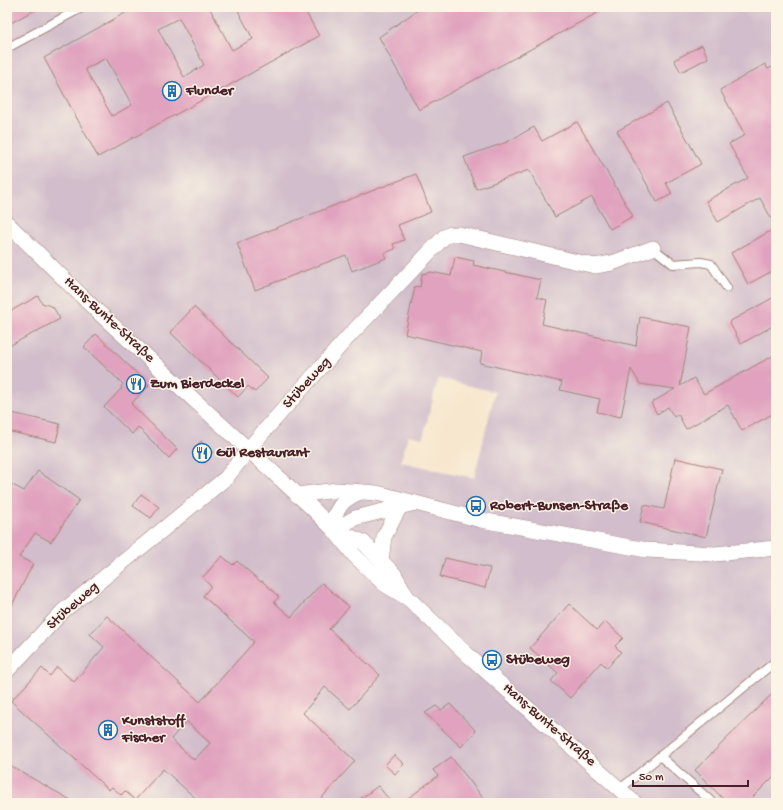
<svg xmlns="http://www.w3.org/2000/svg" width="783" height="810" font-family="'Gochi Hand',sans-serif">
  <rect width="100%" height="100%" fill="#fcf5e5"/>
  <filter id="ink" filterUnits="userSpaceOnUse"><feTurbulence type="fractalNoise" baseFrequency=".025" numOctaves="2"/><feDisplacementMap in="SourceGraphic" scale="8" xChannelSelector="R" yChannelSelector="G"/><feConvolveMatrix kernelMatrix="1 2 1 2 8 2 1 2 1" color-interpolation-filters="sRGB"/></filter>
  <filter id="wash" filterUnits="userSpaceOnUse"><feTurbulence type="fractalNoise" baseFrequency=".012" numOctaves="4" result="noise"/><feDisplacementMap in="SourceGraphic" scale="16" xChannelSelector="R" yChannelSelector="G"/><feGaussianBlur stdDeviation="0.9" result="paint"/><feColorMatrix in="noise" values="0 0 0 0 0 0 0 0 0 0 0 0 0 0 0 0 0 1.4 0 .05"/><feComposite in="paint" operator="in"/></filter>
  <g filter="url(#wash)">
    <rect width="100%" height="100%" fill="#f7e7ce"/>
    <path fill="#d1bdcb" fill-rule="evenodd" d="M 7,7 L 776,7 L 776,803 L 7,803 ZM 438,378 L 495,392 L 474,478 L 401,462 L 401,460 L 408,435 L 423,438 Z"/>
    <g id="blocks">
      <g fill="#e0a2be" fill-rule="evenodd">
        <path d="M 7,7 L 40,7 L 7,25 Z"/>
        <path d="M 136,7 L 209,7 L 232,50 L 253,39 L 236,7 L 303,7 L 319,36 L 98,157 L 44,58 ZM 179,18 L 204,65 L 184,77 L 158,29 ZM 106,58 L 132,105 L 112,116 L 85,69 Z"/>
        <path d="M 422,7 L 608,7 L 419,110 L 379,37 Z"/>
        <path d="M 702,45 L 708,58 L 681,72 L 674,60 Z"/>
        <path d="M 765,64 L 768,69 L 776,65 L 776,227 L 760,198 L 718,222 L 706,201 L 748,178 L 729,144 L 745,135 L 720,90 Z"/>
        <path d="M 667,103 L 701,164 L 666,183 L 672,194 L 657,202 L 617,131 Z"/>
        <path d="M 577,122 L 633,216 L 610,229 L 592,197 L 555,217 L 529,170 L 476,189 L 464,157 L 507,142 L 534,127 L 542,141 Z"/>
        <path d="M 416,174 L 431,212 L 398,225 L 404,240 L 393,244 L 395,249 L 384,253 L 386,258 L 352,271 L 346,255 L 255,290 L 237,243 Z"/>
        <path d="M 776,228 L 776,269 L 748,284 L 731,253 Z"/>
        <path d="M 455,257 L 474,261 L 473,265 L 541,280 L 537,297 L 547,300 L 542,324 L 636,346 L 640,317 L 691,327 L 680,386 L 694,378 L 704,394 L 776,354 L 776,412 L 742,431 L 728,405 L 686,429 L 678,414 L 674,417 L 668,407 L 657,414 L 651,403 L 675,389 L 640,384 L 631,369 L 621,417 L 597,412 L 600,399 L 560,390 L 562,382 L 480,363 L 482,352 L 405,334 L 415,286 L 420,287 L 422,274 L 431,272 L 451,276 Z"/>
        <path d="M 38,296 L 42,303 L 53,307 L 60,319 L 7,347 L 7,313 Z"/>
        <path d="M 776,296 L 776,324 L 741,344 L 729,322 Z"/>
        <path d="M 194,307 L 268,378 L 255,392 L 248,386 L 238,397 L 170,332 Z"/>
        <path d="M 96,334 L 149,385 L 131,404 L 177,449 L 169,458 L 138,427 L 132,434 L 104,407 L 122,388 L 121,386 L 123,384 L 84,347 Z"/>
        <path d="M 7,412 L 60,424 L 56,442 L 7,431 Z"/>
        <path d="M 201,441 L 213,452 L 204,463 L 192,452 Z"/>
        <path d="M 675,458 L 722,469 L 706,537 L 640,522 L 644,505 L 664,509 Z"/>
        <path d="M 38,471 L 79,500 L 51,542 L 35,533 L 19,557 L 33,564 L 7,615 L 7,482 L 24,491 Z"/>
        <path d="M 141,494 L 159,507 L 151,518 L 133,506 Z"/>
        <path d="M 222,556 L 233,565 L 237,561 L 261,582 L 262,581 L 279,597 L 274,602 L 291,617 L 322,583 L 349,607 L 329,629 L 380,675 L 350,709 L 325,687 L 303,713 L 355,761 L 317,803 L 201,803 L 163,769 L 135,800 L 125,791 L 121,795 L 112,787 L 109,790 L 11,701 L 42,668 L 50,676 L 57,667 L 74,682 L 104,647 L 90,634 L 107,616 L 200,702 L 254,642 L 203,596 L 211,586 L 202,578 ZM 186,721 L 210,743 L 194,760 L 171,739 Z"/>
        <path d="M 445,558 L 490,568 L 485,588 L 440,577 Z"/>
        <path d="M 569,604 L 597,630 L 605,621 L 623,638 L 615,646 L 621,652 L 607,668 L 601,662 L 570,698 L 551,681 L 558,673 L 530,648 Z"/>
        <path d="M 776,690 L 776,774 L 747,803 L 727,803 L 695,770 Z"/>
        <path d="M 450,704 L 476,731 L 461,747 L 425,713 L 436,706 L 441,710 Z"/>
        <path d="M 394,755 L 404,764 L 395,774 L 385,765 Z"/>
        <path d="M 451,757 L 487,803 L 402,803 L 438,776 L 433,770 Z"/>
        <path d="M 7,764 L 76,803 L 7,803 Z"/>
        <path d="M 378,786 L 392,803 L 355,803 Z"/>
      </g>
    </g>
  </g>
  <g filter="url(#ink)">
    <use href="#blocks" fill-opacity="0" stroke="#a0837c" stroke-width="1"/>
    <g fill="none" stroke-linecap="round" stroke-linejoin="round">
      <defs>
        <g id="service">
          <path d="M 7,48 L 83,7"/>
          <path d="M 653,248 L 673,264 L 701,262 L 711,264 L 727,288"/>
          <path d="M 660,756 L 713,803"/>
          <path d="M 620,789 L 776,661"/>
        </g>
        <g id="minor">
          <path d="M 7,223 L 96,310 L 311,507 L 334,530 L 354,555 L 384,584 L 409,599 L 470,657 L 635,803"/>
          <path d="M 297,495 L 337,490 L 377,493 L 481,520 L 647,550 L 715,554 L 776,548"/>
          <path d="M 330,526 C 338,508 341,499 361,492"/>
          <path d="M 334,530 L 363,542 L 394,574 L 407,597"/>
          <path d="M 334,530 L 355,518 L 415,503"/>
          <path d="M 381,561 L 384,537 L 399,508"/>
          <path d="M 7,671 L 63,611 L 226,478 L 257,439 L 348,337 L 444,237 L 451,234 L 459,234 L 595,266 L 612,263 L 653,248"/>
        </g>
      </defs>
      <use href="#service" stroke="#a0837c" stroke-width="10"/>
      <use href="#minor" stroke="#a0837c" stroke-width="16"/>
      <use href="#service" stroke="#fff" stroke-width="8"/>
      <use href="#minor" stroke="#fff" stroke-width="15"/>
    </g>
  </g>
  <defs>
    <symbol id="building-ring" viewBox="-11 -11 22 22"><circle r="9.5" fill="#fcf5e5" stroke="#1f6fb2" stroke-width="1.5"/><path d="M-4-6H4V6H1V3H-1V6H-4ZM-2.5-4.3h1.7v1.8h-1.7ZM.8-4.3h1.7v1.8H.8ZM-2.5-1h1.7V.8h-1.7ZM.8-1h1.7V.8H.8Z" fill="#1f6fb2"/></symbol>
    <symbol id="restaurant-ring" viewBox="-11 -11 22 22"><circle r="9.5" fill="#fcf5e5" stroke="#1f6fb2" stroke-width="1.5"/><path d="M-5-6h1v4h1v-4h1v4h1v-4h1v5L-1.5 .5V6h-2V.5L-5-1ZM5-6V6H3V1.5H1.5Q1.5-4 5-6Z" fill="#1f6fb2"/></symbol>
    <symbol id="bus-ring" viewBox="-11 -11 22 22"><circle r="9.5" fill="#fcf5e5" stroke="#1f6fb2" stroke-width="1.5"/><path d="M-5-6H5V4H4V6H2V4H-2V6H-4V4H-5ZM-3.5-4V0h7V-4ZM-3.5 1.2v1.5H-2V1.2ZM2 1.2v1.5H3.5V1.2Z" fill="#1f6fb2"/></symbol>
  </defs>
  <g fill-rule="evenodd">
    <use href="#building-ring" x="161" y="80" width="22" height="22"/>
    <use href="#restaurant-ring" x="125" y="373" width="22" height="22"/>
    <use href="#restaurant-ring" x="191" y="442" width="22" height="22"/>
    <use href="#bus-ring" x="465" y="495" width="22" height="22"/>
    <use href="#bus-ring" x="481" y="649" width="22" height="22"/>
    <use href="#building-ring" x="97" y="719" width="22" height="22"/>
  </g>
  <g text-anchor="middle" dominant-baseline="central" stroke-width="3" stroke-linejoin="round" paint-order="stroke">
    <g font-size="15" font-weight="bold" fill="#4a1f2b" stroke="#fcf5e5" text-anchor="start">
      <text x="186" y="91">Flunder</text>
      <text x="150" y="384">Zum Bierdeckel</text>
      <text x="216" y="453">Gül Restaurant</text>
      <text x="490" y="506">Robert-Bunsen-Straße</text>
      <text x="506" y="660">Stübeweg</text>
      <text x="122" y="721">Kunststoff<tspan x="122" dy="17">Fischer</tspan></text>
    </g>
    <g font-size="15" fill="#4a1f2b" stroke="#fcf5e5">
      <text transform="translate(109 320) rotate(43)">Hans-Bunte-Straße</text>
      <text transform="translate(307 383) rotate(-48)">Stübeweg</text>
      <text transform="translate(73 606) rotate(-42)">Stübeweg</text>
      <text transform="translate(549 725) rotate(41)">Hans-Bunte-Straße</text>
    </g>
  </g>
  <rect width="783" height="810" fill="none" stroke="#fcf5e5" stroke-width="24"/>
  <path d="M633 780v6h115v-6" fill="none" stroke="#4a1f2b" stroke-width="2"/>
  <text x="639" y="780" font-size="12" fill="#4a1f2b" stroke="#fcf5e5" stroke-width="3" paint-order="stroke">50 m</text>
</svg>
